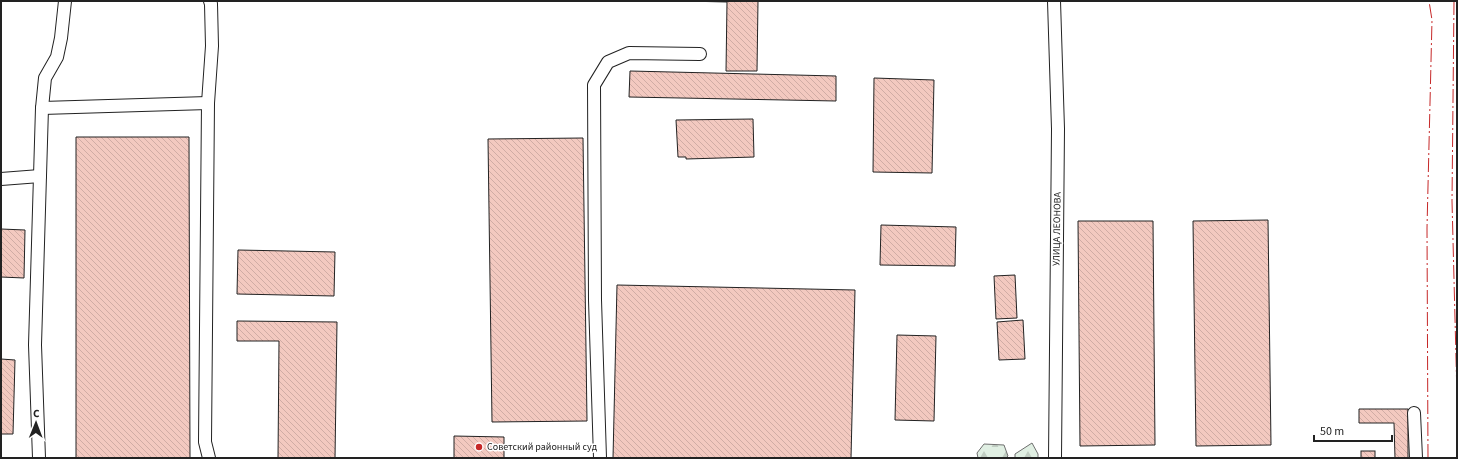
<svg xmlns="http://www.w3.org/2000/svg" width="1458" height="459" font-family="'Source Sans 3',sans-serif">
  <defs>
    <pattern id="forest-firs" width="22" height="20" patternUnits="userSpaceOnUse"><rect width="22" height="20" fill="#e0efe3"/><path d="M5 1l3.5 6h-7zM16 11l3.5 6h-7z" fill="#c0cdc2"/></pattern>
    <pattern id="building-back-hatch" width="6" height="6" patternUnits="userSpaceOnUse"><rect width="6" height="6" fill="#f3c9c0"/><path d="M-1 5l2 2M0 0l6 6M5-1l2 2" fill="none" stroke="#d0aca5"/></pattern>
  </defs>
  <rect width="100%" height="100%" fill="#fff"/>
  <g fill="url(#forest-firs)" stroke="#6f6f6f">
    <path d="M 1032,443 L 1038,454 L 1038,458 L 1015,458 L 1015,454 Z"/>
    <path d="M 984,444 L 1004,445 L 1008,456 L 1006,458 L 978,458 L 977,453 Z"/>
  </g>
  <g fill="url(#building-back-hatch)" stroke="#222">
    <path d="M 685,1 L 758,1 L 757,71 L 726,71 L 727,2 Z"/>
    <path d="M 630,71 L 836,76 L 836,101 L 629,97 Z"/>
    <path d="M 874,78 L 934,80 L 932,173 L 873,172 Z"/>
    <path d="M 753,119 L 754,157 L 686,159 L 686,157 L 678,157 L 676,120 Z"/>
    <path d="M 76,137 L 189,137 L 190,458 L 76,458 Z"/>
    <path d="M 583,138 L 587,421 L 492,422 L 488,139 Z"/>
    <path d="M 1268,220 L 1271,445 L 1196,446 L 1193,221 Z"/>
    <path d="M 1078,221 L 1153,221 L 1155,445 L 1080,446 Z"/>
    <path d="M 881,225 L 956,227 L 955,266 L 880,265 Z"/>
    <path d="M 1,229 L 25,230 L 24,278 L 1,277 Z"/>
    <path d="M 238,250 L 335,252 L 334,296 L 237,294 Z"/>
    <path d="M 1015,275 L 1017,318 L 996,319 L 994,276 Z"/>
    <path d="M 617,285 L 855,290 L 851,458 L 613,458 Z"/>
    <path d="M 1023,320 L 1025,359 L 999,360 L 997,322 Z"/>
    <path d="M 237,321 L 337,322 L 335,458 L 278,458 L 279,341 L 237,341 Z"/>
    <path d="M 897,335 L 936,336 L 934,421 L 895,420 Z"/>
    <path d="M 1,359 L 15,360 L 13,434 L 1,434 Z"/>
    <path d="M 1359,409 L 1408,409 L 1408,458 L 1395,458 L 1394,423 L 1359,423 Z"/>
    <path d="M 454,436 L 504,437 L 504,458 L 454,458 Z"/>
    <rect x="1361" y="451" width="14" height="7"/>
  </g>
  <g fill="none" stroke-linecap="round" stroke-linejoin="round">
    <defs>
      <g id="minor">
        <path d="M 1054,1 L 1058,129 L 1055,458"/>
        <path d="M 42,108 L 208,103"/>
        <path d="M 1,179 L 40,176"/>
        <path d="M 1414,413 L 1416,458"/>
        <path d="M 39,458 L 35,345 L 42,108 L 45,78 L 57,57 L 61,38 L 65,1"/>
        <path d="M 209,458 L 205,442 L 208,103 L 212,46 L 211,4 L 210,1"/>
        <path d="M 600,458 L 595,300 L 594,85 L 608,62 L 629,53 L 700,54"/>
      </g>
    </defs>
    <use href="#minor" stroke="#222" stroke-width="14"/>
    <use href="#minor" stroke="#fff" stroke-width="12"/>
    <g stroke="#c62828" stroke-width="1" stroke-dasharray="14 3 2 3" stroke-linecap="butt">
      <path d="M 1454,1 L 1452,201 L 1457,397"/>
      <path d="M 1428,458 L 1427,228 L 1432,20 L 1429,1"/>
    </g>
  </g>
  <circle fill="#c62828" stroke="#fff" stroke-width="1.5" cx="479" cy="447" r="4"/>
  <g text-anchor="middle" dominant-baseline="central" stroke-width="3" stroke-linejoin="round" paint-order="stroke">
    <g font-size="10" fill="#222" stroke="#fff">
      <text transform="translate(1057 229) rotate(-89)">УЛИЦА ЛЕОНОВА</text>
    </g>
    <g font-size="10" fill="#222" stroke="#fff" text-anchor="start">
      <text x="487" y="447">Советский районный суд</text>
    </g>
  </g>
  <rect width="1458" height="459" fill="none" stroke="#222222" stroke-width="4"/>
  <g transform="translate(36 423) rotate(1)" stroke="#ffffff" stroke-width="3" paint-order="stroke">
  <path d="M0-3L7 15L0 10L-7 15Z" fill="#222222"/>
  <text y="-6" font-size="11" font-weight="bold" text-anchor="middle" fill="#222222">С</text>
  </g>
  <path d="M1314 435v6h78v-6" fill="none" stroke="#222222" stroke-width="2"/>
  <text x="1320" y="435" font-size="12" fill="#222222" stroke="#ffffff" stroke-width="3" paint-order="stroke">50 m</text>
</svg>
